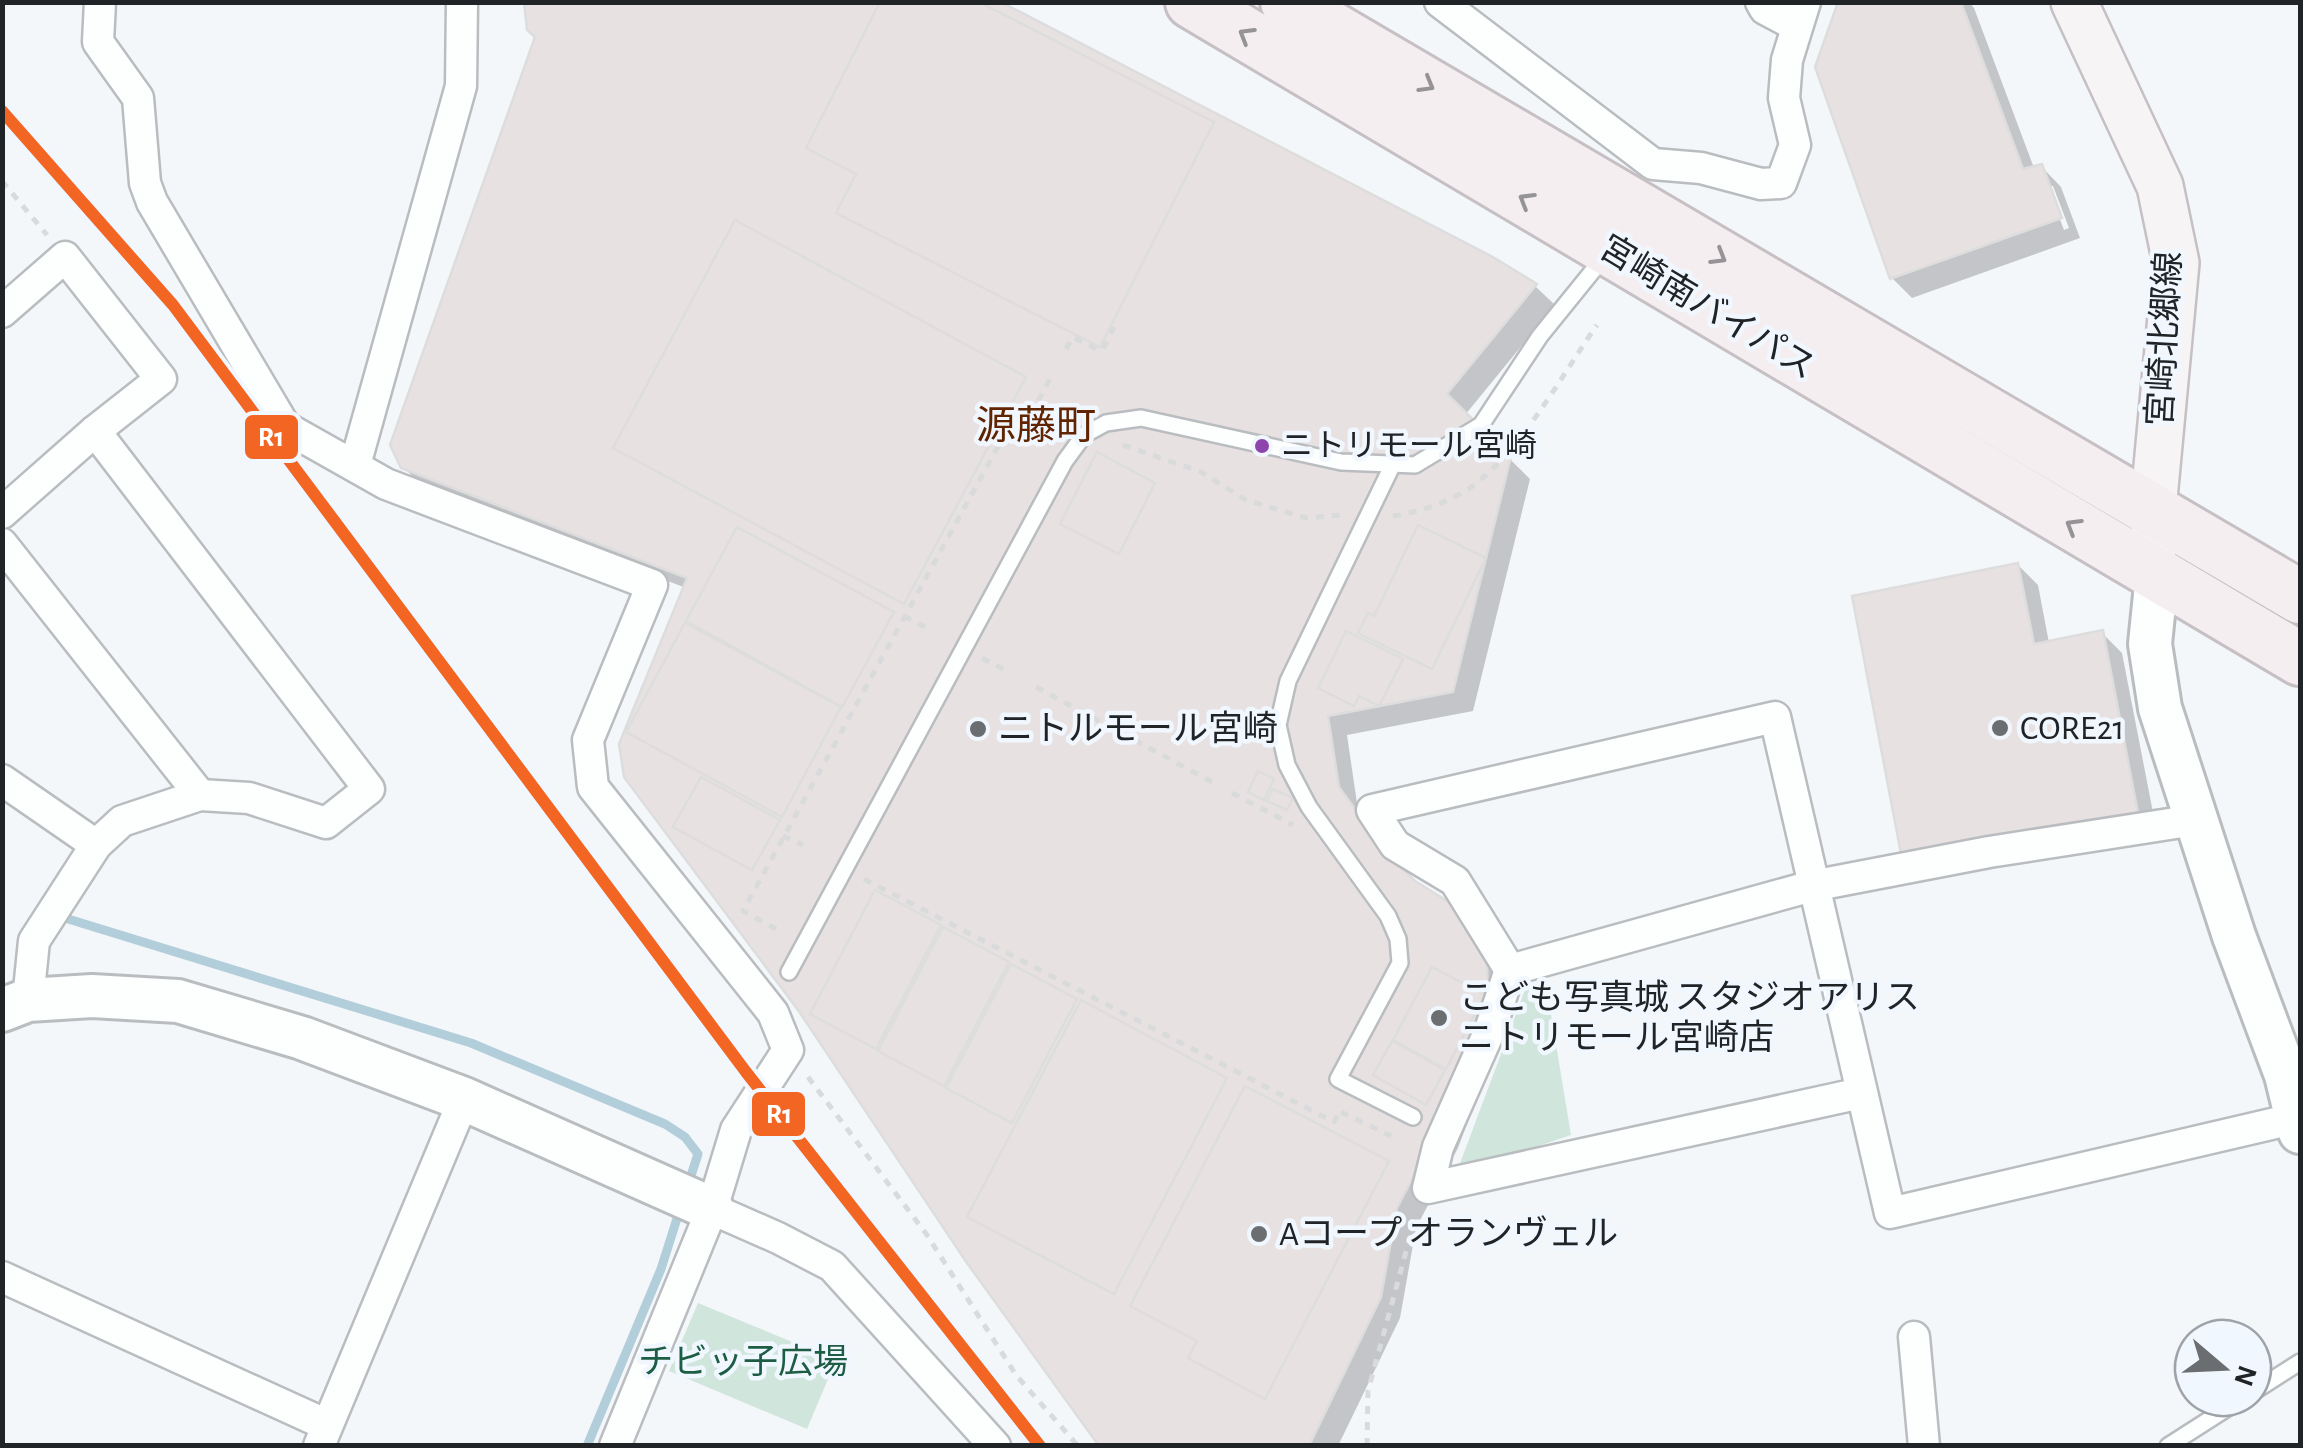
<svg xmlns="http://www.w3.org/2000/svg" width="2303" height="1448" font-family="'Alegreya Sans','Noto Sans JP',sans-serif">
  <rect width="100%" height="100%" fill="#f4f7fa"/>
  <g fill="#d0e5dc">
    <path d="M 1545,978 L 1571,1135 L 1456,1174 L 1526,987 Z"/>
    <path d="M 698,1303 L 836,1360 L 807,1429 L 669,1371 Z"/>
  </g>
  <g fill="#0003" fill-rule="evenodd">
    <path d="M 1841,2 L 1969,2 L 1974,8 L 2034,168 L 2041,166 L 2061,187 L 2080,238 L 1912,298 L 1892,278 ZM 2047,186 L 2053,186 L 2069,228 L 2064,230 Z"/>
    <path d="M 1535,286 L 1555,305 L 1465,415 L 1530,479 L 1473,711 L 1347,735 L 1358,810 L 1407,876 L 1498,959 L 1507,1017 L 1458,1148 L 1416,1228 L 1400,1318 L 1338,1446 L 1102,1446 L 686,588 L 424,487 L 403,467 Z"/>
    <path d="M 2018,565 L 2038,585 L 2049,643 L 2102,633 L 2122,653 L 2157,833 L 1925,878 Z"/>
  </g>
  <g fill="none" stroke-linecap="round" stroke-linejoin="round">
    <g stroke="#b2ceda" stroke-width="9">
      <path d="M 65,918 L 471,1043 L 665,1124 L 685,1137 L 698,1154 L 688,1185"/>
      <path d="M 587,1446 L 661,1269 L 680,1209"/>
    </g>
  </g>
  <g fill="#e8e1e1" stroke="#ddd" stroke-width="2.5">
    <path d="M 524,2 L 1001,2 L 1493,257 L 1537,284 L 1447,394 L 1511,457 L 1453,692 L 1328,716 L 1339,787 L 1387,853 L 1415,881 L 1460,909 L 1479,936 L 1487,966 L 1488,996 L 1439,1127 L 1397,1208 L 1381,1297 L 1309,1446 L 1099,1446 L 967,1263 L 798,1010 L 624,777 L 619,744 L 687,578 L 401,468 L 390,445 L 535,37 L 527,30 Z"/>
    <path d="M 880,2 L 979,2 L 1214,122 L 1100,347 L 836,213 L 856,174 L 806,148 Z"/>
    <path d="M 1838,2 L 1961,2 L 2023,169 L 2042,164 L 2062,218 L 1890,279 L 1815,67 Z"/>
    <path d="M 735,220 L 1026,377 L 904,604 L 613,448 Z"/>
    <path d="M 1097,452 L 1155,483 L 1119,554 L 1060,524 Z"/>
    <path d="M 1418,525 L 1486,558 L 1432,669 L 1358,633 L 1368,613 L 1374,616 Z"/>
    <path d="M 737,527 L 894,612 L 842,707 L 686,621 Z"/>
    <path d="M 2018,563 L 2034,644 L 2103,630 L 2138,813 L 1902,859 L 1852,596 Z"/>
    <path d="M 685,623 L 841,707 L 782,817 L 626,732 Z"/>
    <path d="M 1346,631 L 1403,659 L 1379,706 L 1359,696 L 1354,706 L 1318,688 Z"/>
    <path d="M 1258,771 L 1274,779 L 1264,800 L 1248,792 Z"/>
    <path d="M 701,777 L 780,820 L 752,870 L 673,827 Z"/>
    <path d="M 1273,789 L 1293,798 L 1287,810 L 1267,801 Z"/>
    <path d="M 875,890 L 941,925 L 876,1049 L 810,1014 Z"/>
    <path d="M 943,927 L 1009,962 L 944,1086 L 878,1051 Z"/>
    <path d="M 1011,964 L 1077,999 L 1012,1123 L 946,1088 Z"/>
    <path d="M 1432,967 L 1485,995 L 1446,1069 L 1393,1040 Z"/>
    <path d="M 1081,1000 L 1227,1078 L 1114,1294 L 967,1217 Z"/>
    <path d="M 1392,1041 L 1445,1070 L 1426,1105 L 1373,1075 Z"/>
    <path d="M 1245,1086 L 1389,1161 L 1265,1399 L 1188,1358 L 1197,1341 L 1130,1306 Z"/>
  </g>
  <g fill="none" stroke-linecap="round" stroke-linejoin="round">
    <defs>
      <g id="lane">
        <path d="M 1393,464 L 1288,681 L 1278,725 L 1287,765 L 1309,807 L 1388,916 L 1398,939 L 1400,963 L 1338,1079 L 1413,1117"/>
        <path d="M 789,972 L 1065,461 L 1084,435 L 1106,423 L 1141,418 L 1341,462 L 1415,465 L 1481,425 L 1540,336 L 1604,257"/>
        <path d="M 2253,1392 L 2300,1362"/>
        <path d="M 2168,1446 L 2243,1398"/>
      </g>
      <g id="street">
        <path d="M 100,2 L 98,42 L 138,98 L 145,183 L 152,202 L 285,427 L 386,484 L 652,585 L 588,740 L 593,787 L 773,1013 L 788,1050 L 736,1130 L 712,1209 L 615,1446"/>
        <path d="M 1440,2 L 1653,164 L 1701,168 L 1761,184 L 1781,183 L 1795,145 L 1784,98 L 1787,60 L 1805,2"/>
        <path d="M 1761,2 L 1765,9 L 1797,26"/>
        <path d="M 2,312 L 65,257 L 161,379 L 95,431 L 2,513"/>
        <path d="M 355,465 L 461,86 L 462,2"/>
        <path d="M 2,544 L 200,795"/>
        <path d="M 2,780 L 96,845"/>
        <path d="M 1510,970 L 1455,881 L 1395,845 L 1372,810 L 1775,717 L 1890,1213 L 2297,1118"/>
        <path d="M 28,1000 L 34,941 L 96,845 L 122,821 L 200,795 L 249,798 L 326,823 L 369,789 L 95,431"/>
        <path d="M 1861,1093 L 1428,1188 L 1438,1147 L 1490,1030 L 1510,970 L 1812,886 L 1989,852 L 2195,820"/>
        <path d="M 712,1209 L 778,1238 L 832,1266 L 995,1446"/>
        <path d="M 2,1277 L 327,1425"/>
        <path d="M 1914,1337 L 1924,1446"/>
        <path d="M 319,1446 L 464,1099"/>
      </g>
      <g id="secondary">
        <path d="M 2157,575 L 2150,644 L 2160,708 L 2234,936 L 2286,1075 L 2300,1132"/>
        <path d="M 2,1010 L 28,1000 L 92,996 L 178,1001 L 302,1038 L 464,1099 L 712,1209"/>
      </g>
      <path id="primary" d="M 2074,2 L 2160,186 L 2176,263 L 2153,509 L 2155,544"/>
      <g id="highway">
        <path d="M 1192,2 L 2300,659"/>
        <path d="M 1287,2 L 2300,597"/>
      </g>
    </defs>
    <use href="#lane" stroke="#babdc0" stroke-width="20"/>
    <use href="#street" stroke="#babdc0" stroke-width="35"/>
    <use href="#secondary" stroke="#babdc0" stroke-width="48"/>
    <use href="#primary" stroke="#c6c0c4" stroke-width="50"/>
    <use href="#highway" stroke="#c6c0c4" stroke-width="58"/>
    <g stroke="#d9dadb" stroke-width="5" stroke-dasharray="8 8" stroke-linecap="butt">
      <path d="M 2,181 L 47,235"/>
      <path d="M 1066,349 L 1073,337 L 1098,350 L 1103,349 L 1116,323"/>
      <path d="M 1013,419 L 1052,439"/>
      <path d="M 1123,445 L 1201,472 L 1246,500 L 1306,518 L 1342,515"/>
      <path d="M 1393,516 C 1423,511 1455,501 1479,481 C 1526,442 1562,375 1597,325"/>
      <path d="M 904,616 L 925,627"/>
      <path d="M 982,658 L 1009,672"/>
      <path d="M 1036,687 L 1214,783"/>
      <path d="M 1232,793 L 1293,825"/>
      <path d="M 783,836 L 803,845"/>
      <path d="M 864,879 L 1334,1122 L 1340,1111"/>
      <path d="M 776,929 L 743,911 L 1023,401 L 1035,407 L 1050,379"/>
      <path d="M 808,1077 L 927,1235 L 1016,1375 L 1078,1446"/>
      <path d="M 1341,1112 L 1391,1136"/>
      <path d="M 1367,1446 L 1368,1391 L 1416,1215"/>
    </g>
    <use href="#lane" stroke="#fdfefe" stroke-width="15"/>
    <use href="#street" stroke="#fdfefe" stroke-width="30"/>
    <use href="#secondary" stroke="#fdfefe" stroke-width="42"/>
    <use href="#primary" stroke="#f7f4f6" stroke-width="45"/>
    <use href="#highway" stroke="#f4eef0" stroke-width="52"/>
    <defs>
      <path id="rail-1" d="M 2,111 L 173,305 L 746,1072 L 1040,1446"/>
    </defs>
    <use href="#rail-1" stroke="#f0f7fe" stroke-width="20"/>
    <use href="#rail-1" stroke="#f26522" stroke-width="12"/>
  </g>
  <defs><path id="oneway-chevron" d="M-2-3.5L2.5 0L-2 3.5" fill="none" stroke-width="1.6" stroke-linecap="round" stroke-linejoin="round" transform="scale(2.5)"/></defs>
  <g stroke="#959396">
    <use href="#oneway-chevron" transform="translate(1246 35) rotate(-149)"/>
    <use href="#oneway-chevron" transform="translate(1427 85) rotate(30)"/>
    <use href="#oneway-chevron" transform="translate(1526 200) rotate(-149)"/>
    <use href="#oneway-chevron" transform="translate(1719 257) rotate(31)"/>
    <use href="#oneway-chevron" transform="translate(2073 526) rotate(-149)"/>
  </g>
  <circle fill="#8e44ad" stroke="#f0f7fe" stroke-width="4" cx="1262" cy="446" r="9"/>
  <g fill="#6b6e71" stroke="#f0f7fe" stroke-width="4">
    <circle cx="2000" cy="728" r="10"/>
    <circle cx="978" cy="729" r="10"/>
    <circle cx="1439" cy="1018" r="10"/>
    <circle cx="1259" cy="1234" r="10"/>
  </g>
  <g text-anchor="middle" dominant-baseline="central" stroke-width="9" stroke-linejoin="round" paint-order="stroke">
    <g font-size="32" fill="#212427" stroke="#f0f7fe" text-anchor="start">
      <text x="1281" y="446">ニトリモール宮崎</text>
    </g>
    <g font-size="35" fill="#212427" stroke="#f0f7fe">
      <text transform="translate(1707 308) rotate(31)">宮崎南バイパス</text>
      <text transform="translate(2165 339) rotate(-87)">宮崎北郷線</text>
    </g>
    <g font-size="35" fill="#212427" stroke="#f0f7fe" text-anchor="start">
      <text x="2020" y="728">CORE21</text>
      <text x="998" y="729">ニトルモール宮崎</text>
      <text x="1459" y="998">こども写真城 スタジオアリス<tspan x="1459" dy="40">ニトリモール宮崎店</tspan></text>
      <text x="1279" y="1234">Aコープ オランヴェル</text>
    </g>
    <g font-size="35" fill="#1c5d44" stroke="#f0f7fe">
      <text x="743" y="1362">チビッ子広場</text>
    </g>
    <g font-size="40" fill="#612400" stroke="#f0f7fe">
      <text x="1036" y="427">源藤町</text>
    </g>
  </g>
  <g stroke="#f0f7fe" stroke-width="4">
    <rect x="243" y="413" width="57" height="48" rx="10" fill="#f26522"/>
    <rect x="750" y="1090" width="57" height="48" rx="10" fill="#f26522"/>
  </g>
  <g font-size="28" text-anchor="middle" font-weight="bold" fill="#fff">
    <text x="271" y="446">R1</text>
    <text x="779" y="1123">R1</text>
  </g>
  <rect width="2303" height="1448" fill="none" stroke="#212427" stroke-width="10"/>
  <g transform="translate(2223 1368) rotate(109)"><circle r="48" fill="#f0f7fe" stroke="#9da3a8" stroke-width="2.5"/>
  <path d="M0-8L18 38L0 25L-18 38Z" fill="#6b6e71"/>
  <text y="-15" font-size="28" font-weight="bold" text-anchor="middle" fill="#212427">N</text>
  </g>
</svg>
